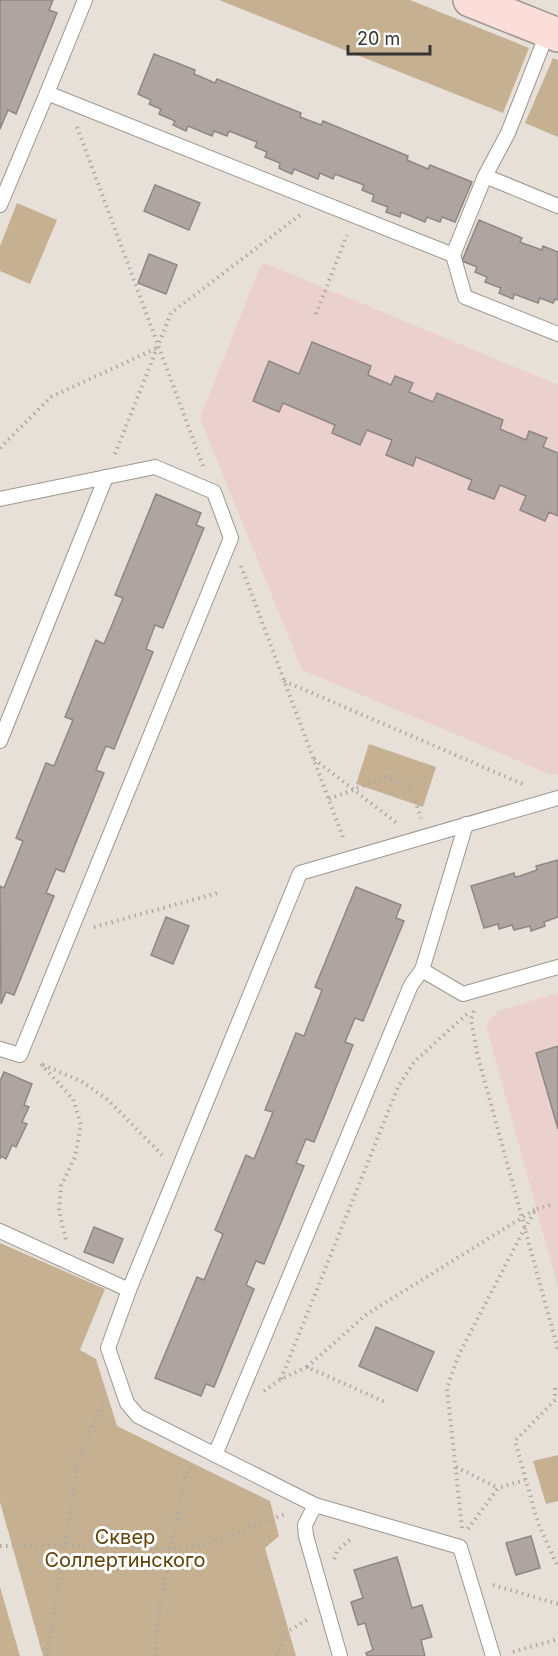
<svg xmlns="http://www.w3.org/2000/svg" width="558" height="1656" font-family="Inter,sans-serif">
  <rect width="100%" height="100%" fill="#e6e0d8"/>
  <g fill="#ebd1cd">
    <path d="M 262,262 L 558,385 L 558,774 L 552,775 L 302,670 L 200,418 Z"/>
    <path d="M 558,993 L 558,1288 L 486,1025 L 498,1011 Z"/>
  </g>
  <g fill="#c5b092">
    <path d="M 219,0 L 410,0 L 529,48 L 503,113 Z"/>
    <path d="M 553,58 L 558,60 L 558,137 L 525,123 Z"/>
    <path d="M 17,203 L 57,220 L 30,284 L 0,271 L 0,246 Z"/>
    <path d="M 369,744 L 436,767 L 423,807 L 356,784 Z"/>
    <path d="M 0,1243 L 105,1289 L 80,1350 L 96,1359 L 117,1426 L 270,1501 L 279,1536 L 265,1548 L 296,1656 L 43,1656 L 0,1502 Z"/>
    <path d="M 558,1455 L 558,1501 L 546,1504 L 533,1461 Z"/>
    <path d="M 0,1587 L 20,1656 L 0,1656 Z"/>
  </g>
  <g fill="#aea4a1" stroke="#908684" stroke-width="1.5">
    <path d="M 0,0 L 53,0 L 49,10 L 57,13 L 16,114 L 8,110 L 0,129 Z"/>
    <path d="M 154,54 L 195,70 L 194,74 L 199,76 L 215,83 L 217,79 L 301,113 L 300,117 L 321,125 L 323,121 L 408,156 L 407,160 L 428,169 L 430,165 L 472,182 L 455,222 L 442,217 L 440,222 L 427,217 L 425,222 L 401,212 L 400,217 L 386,212 L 388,207 L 372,201 L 374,195 L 362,190 L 364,185 L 335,174 L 333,179 L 320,173 L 318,179 L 294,169 L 292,174 L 285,171 L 279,168 L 280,163 L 265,157 L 267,152 L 255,147 L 257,142 L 229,131 L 227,136 L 214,131 L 212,136 L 188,126 L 186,131 L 173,125 L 175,121 L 159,114 L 161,109 L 149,104 L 151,100 L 138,94 Z"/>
    <path d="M 155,185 L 200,203 L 189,230 L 144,211 Z"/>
    <path d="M 479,220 L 522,238 L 520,242 L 525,244 L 542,250 L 543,246 L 558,252 L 558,300 L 555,299 L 553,303 L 540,298 L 538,303 L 514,294 L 513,299 L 499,293 L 501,288 L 485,282 L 487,277 L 475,272 L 477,267 L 462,261 Z"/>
    <path d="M 149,254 L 177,265 L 166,294 L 138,283 Z"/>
    <path d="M 312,342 L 371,366 L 368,375 L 391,385 L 395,376 L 413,383 L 409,392 L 433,402 L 437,393 L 503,420 L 500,429 L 526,440 L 529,431 L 547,438 L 543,447 L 558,453 L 558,516 L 549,512 L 545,521 L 520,510 L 526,496 L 500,485 L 494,499 L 468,489 L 472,480 L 416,457 L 413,466 L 386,455 L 392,440 L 367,430 L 360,445 L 332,433 L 335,425 L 283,403 L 279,412 L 253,401 L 269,361 L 299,374 Z"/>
    <path d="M 156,494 L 201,513 L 196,525 L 204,528 L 163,628 L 155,625 L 146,649 L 153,652 L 114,749 L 106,746 L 96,770 L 104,773 L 64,872 L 56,869 L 46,893 L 54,896 L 14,995 L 6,992 L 1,1004 L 0,886 L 4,888 L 23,841 L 16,838 L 46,763 L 54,766 L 73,720 L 65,717 L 96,640 L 104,644 L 123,598 L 115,595 Z"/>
    <path d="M 558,860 L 558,917 L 544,922 L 545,926 L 531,931 L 530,926 L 514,930 L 512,925 L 499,929 L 498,924 L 484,928 L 471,886 L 514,873 L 515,877 L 520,876 L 537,870 L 536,866 Z"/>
    <path d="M 356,887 L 401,905 L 396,918 L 404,921 L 363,1021 L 355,1018 L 345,1042 L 353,1045 L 314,1142 L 306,1139 L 296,1163 L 304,1166 L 264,1264 L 256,1261 L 246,1285 L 254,1289 L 214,1387 L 206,1384 L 201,1396 L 155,1378 L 197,1277 L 204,1280 L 223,1234 L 215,1230 L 246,1155 L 254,1159 L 273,1112 L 265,1110 L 296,1033 L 304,1036 L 322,990 L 315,987 Z"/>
    <path d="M 166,917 L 189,926 L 173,964 L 151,955 Z"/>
    <path d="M 558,1046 L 558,1129 L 536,1053 Z"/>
    <path d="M 4,1072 L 32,1084 L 24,1105 L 29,1107 L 22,1122 L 27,1124 L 16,1147 L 12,1145 L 6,1159 L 1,1156 L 0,1159 L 0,1081 Z"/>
    <path d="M 94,1227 L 123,1239 L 113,1263 L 84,1252 Z"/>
    <path d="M 376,1327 L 434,1352 L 417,1391 L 359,1366 Z"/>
    <path d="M 531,1536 L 540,1568 L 516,1575 L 506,1543 Z"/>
    <path d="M 397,1557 L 412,1608 L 422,1605 L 432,1637 L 421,1640 L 425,1656 L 367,1656 L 366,1653 L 373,1650 L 365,1623 L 358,1625 L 351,1602 L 363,1598 L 354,1570 Z"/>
  </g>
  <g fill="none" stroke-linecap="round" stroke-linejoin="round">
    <defs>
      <g id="lane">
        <path d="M 85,0 L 47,93 L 453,255"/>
        <path d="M 548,31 L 508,133 L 485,176 L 453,255 L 465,297 L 558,334"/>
        <path d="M 485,176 L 558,206"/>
        <path d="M 0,205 L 47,93"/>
        <path d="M 0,499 L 155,467 L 214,492 L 231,538 L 20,1055 L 0,1049"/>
        <path d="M 0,741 L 106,477"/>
        <path d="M 466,824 L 422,970 L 463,994 L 558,967"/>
        <path d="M 0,1231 L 129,1290 L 108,1348 L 127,1403 L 138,1416 L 315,1505 L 460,1547 L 493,1656"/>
        <path d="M 129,1290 L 300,873 L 558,798"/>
        <path d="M 215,1455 L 411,985 L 422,970"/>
        <path d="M 315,1505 L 305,1525 L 306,1536 L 340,1656"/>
      </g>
      <path id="secondary" d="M 470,0 L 558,35"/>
    </defs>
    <use href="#lane" stroke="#9c978f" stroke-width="16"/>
    <use href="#secondary" stroke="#9c978f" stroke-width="36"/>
    <g stroke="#aeaaa3" stroke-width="4" stroke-dasharray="1.5 4.5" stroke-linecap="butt">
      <path d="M 77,127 L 203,466"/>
      <path d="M 316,314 L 347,235"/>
      <path d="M 0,448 L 51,397 L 157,348"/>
      <path d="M 115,454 L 171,313 L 300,215"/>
      <path d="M 241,566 L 344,840"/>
      <path d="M 284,681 L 525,785"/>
      <path d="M 314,759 L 398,824"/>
      <path d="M 329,799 L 386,777 L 410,786 L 421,818"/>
      <path d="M 94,927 L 221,892"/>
      <path d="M 474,1011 L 471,1019 L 477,1053 L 558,1350"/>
      <path d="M 41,1064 L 73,1099 L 81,1125 L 75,1157 L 61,1186 L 59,1211 L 66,1240"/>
      <path d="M 43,1065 L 81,1081 L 108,1100 L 162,1155"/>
      <path d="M 307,1367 L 367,1314 L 536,1209"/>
      <path d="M 281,1379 L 398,1087 L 414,1062 L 467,1014"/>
      <path d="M 555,1388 L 555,1400 L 515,1441 L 538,1523 L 558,1567"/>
      <path d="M 264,1391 L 281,1379 L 307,1367 L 385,1402"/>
      <path d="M 456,1467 L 498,1488"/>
      <path d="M 462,1528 L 447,1388 L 459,1354 L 525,1228 L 536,1209 L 551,1205"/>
      <path d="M 468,1529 L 498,1488 L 525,1480"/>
      <path d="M 0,1546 L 65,1545 L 172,1549 L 208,1544 L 285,1514"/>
      <path d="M 334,1559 L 337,1551 L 352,1538"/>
      <path d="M 493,1585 L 558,1604"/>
      <path d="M 513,1652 L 558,1639"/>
      <path d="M 47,1656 L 78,1462 L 104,1401"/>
      <path d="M 155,1656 L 158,1617 L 184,1479 L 192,1465"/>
      <path d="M 276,1656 L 287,1632 L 310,1618"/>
    </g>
    <use href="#lane" stroke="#fff" stroke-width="14"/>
    <use href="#secondary" stroke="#fbddda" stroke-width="33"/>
  </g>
  <g text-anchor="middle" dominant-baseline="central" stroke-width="6" stroke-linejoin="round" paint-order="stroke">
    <g font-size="20" fill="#5f4109" stroke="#fff">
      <text x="125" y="1537">Сквер<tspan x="125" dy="23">Соллертинского</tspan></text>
    </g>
  </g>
  <path d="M348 45v9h82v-9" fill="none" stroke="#363430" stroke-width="3"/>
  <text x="357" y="45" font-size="18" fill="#363430" stroke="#ffffff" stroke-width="4.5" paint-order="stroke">20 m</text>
</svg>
